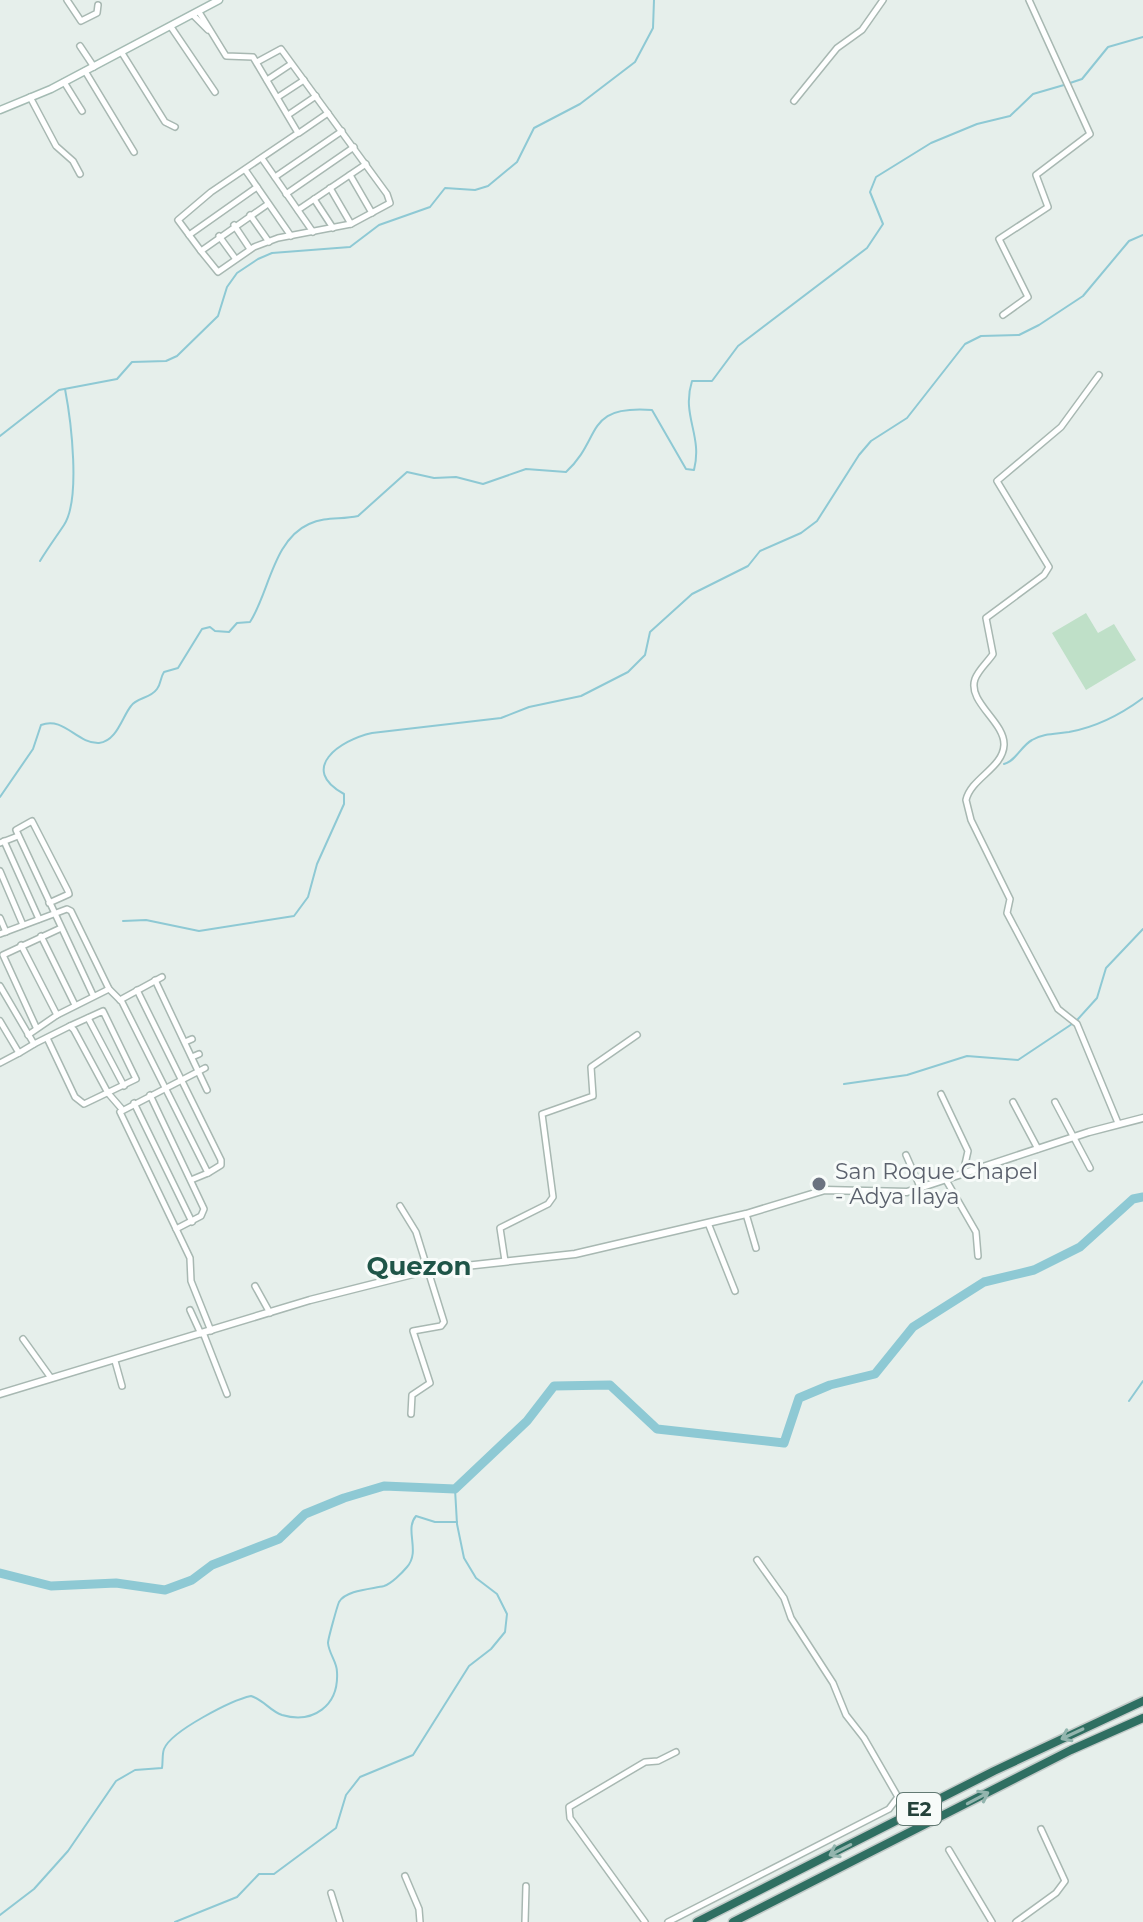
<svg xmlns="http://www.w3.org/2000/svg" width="1143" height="1922" font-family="Montserrat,sans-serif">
  <rect width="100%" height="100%" fill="#e6efeb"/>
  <path fill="#bfe0c8" d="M 1086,613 L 1098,633 L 1114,624 L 1136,660 L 1086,690 L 1052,633 Z"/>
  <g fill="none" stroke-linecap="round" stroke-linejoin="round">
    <g stroke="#8ec9d4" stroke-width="2">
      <path d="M 1070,83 L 1082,79 L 1108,47 L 1143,37"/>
      <path d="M 0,436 L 59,390 L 117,379 L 132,362 L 166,361 L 177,356 L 218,316 L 227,287 L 237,273 L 258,259 L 272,253 L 350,247 L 379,225 L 430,207 L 445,188 L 475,190 L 488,186 L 517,162 L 534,128 L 580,104 L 635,62 L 653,28 L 654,0"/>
      <path d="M 40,561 C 48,548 56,537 64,525 C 81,499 71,420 65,389"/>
      <path d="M 1004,764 C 1016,761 1021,746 1032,740 C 1044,733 1056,734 1069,732 C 1097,727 1120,715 1143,698"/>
      <path d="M 0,797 L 33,749 L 41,725 C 64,716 77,744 99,743 C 117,741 122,717 131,706 C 137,697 150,699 157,689 C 161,684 160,678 164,672 L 178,668 L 202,629 L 210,627 L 215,631 L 229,632 L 237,623 L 250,622 C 269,593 273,540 309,524 C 326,516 341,520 358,516 L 407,472 L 434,478 L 456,477 L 483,484 L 526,469 L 566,472 C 603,438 583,405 652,410 L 686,469 L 694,470 C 703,435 681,416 692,381 L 712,381 L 738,346 L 867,248 L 883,224 L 870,192 L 876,177 L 931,143 L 977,124 L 1010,116 L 1033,94 L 1064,85"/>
      <path d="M 123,921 L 146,920 L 199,931 L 294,916 L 308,897 L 317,864 L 344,804 L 344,794 C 298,769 340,740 372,733 L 501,718 L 529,707 L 581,696 L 628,672 L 645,655 L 650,632 L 692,594 L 748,566 L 760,551 L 801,533 L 817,521 L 859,455 L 871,441 L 907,418 L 965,344 L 981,336 L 1019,335 L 1039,325 L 1083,296 L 1129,241 L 1143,235"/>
      <path d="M 1078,1019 L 1097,998 L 1106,968 L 1143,929"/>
      <path d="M 844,1084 L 907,1075 L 967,1056 L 1018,1060 L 1072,1024"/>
      <path d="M 1129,1401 L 1143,1381"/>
      <path d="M 0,1915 L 34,1889 L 68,1851 L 116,1781 L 135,1770 L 162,1768 C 163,1762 162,1754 164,1749 C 171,1731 232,1700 251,1696 C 264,1700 270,1711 282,1715 C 313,1724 339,1706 337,1672 C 337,1662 329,1654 328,1643 C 328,1639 337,1607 339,1602 C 346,1590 372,1589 384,1586 C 391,1584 402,1573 407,1567 C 421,1551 404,1530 416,1516 L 435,1522 L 457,1522"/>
      <path d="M 175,1922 L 237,1897 L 259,1874 L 274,1874 L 336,1828 L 346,1795 L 360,1777 L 413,1755 L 469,1666 L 491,1649 L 505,1632 L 507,1614 L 497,1594 L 476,1578 L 464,1558 L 457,1524 L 455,1489"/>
    </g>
    <path stroke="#8ec9d4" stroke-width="9" d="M 0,1573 L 51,1586 L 116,1583 L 165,1590 L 192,1580 L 212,1565 L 279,1539 L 305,1514 L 344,1498 L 384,1486 L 455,1489 L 527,1421 L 554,1386 L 610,1385 L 657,1429 L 784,1443 L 799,1398 L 830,1385 L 875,1374 L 913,1327 L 984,1282 L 1034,1270 L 1080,1247 L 1133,1199 L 1143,1197"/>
    <defs>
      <g id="minor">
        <path d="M 67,0 L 81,21 L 97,13 L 98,5"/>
        <path d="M 199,12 L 226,56 L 253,57 L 298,133 L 211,192 L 178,220 L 201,251 L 268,204"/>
        <path d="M 193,15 L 208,30"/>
        <path d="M 171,27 L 215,92"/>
        <path d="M 80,46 L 94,67"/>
        <path d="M 122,53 L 165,122 L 175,127"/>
        <path d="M 85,71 L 134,152"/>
        <path d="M 267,80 L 291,64"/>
        <path d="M 64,82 L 82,111"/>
        <path d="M 30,97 L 56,146 L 73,161 L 80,174"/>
        <path d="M 278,97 L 304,80"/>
        <path d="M 794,101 L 837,48 L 862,30 L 883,0"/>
        <path d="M 288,115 L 316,96"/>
        <path d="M 299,133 L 328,113"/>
        <path d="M 263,160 L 313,232"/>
        <path d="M 246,171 L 291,236"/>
        <path d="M 350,175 L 372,213"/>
        <path d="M 275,177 L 342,131"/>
        <path d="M 330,188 L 351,224"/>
        <path d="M 286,194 L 354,147"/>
        <path d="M 314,199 L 333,228"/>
        <path d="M 298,210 L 366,164"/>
        <path d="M 250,215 L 269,242"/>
        <path d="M 234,225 L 250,249"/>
        <path d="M 189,235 L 257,187"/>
        <path d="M 219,236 L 235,258"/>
        <path d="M 201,251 L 218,272 L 254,247 L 278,238 L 351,224 L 390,203 L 387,194 L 281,49 L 257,62"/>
        <path d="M 1003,315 L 1028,297 L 999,239 L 1048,207 L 1036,175 L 1090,134 L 1029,0"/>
        <path d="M 1099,375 L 1061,427 L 997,481 L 1049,567 L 1044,575 L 986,618 L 993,654 C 987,663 979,669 975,679 C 967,702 1005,722 1004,745 C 1003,768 971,778 966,800 L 971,820 L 1010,899 L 1007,913 L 1058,1009 L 1077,1024 L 1118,1123"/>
        <path d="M 4,841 L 39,919"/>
        <path d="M 0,843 L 18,836"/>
        <path d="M 0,871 L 23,925"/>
        <path d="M 49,903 L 69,894 L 68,891 L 32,821 L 16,830 L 93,995"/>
        <path d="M 0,918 L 6,932"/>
        <path d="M 0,934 L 67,909 L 71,911 L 109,989 L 122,1002 L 208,1173 L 191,1180"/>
        <path d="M 41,936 L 75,1005"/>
        <path d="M 21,945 L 57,1015"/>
        <path d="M 155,980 L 207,1090"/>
        <path d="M 0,986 L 34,1044 L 70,1026 L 74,1030 L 108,1093 L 121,1108"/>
        <path d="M 137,990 L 221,1160 L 221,1165 L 208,1173"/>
        <path d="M 120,1000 L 162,977"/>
        <path d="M 88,1018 L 124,1086"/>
        <path d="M 0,1021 L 19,1053 L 0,1063"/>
        <path d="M 36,1027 L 3,955 L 59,929"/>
        <path d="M 28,1035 L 57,1015 L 109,989"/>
        <path d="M 47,1038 L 75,1097 L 84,1104 L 136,1079 L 103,1011 L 70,1026"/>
        <path d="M 185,1042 L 192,1039"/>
        <path d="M 19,1053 L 34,1044"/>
        <path d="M 192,1057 L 199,1054"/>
        <path d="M 205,1068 L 120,1112 L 190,1258 L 191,1281 L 211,1331"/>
        <path d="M 941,1094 L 968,1151 L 963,1173"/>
        <path d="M 150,1095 L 204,1209 L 201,1216 L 176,1229"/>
        <path d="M 1013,1102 L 1038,1149"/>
        <path d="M 1055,1102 L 1090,1168"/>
        <path d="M 134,1103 L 192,1222"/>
        <path d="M 906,1155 L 921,1189"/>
        <path d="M 946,1180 L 976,1232 L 978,1256"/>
        <path d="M 400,1206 L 416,1232 L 444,1322 L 441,1326 L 413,1331 L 430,1383 L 412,1395 L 411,1414"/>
        <path d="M 746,1214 L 756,1248"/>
        <path d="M 708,1223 L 735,1291"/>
        <path d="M 505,1261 L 500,1228 L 548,1204 L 553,1197 L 542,1114 L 593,1096 L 591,1067 L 637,1035"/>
        <path d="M 255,1286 L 270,1313"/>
        <path d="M 190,1310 L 201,1334"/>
        <path d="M 204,1335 L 227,1394"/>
        <path d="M 23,1339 L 51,1378"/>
        <path d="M 115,1361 L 122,1386"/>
        <path d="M 949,1850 L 992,1922"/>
        <path d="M 405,1876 L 419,1909 L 420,1922"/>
        <path d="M 331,1893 L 340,1922"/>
        <path d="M 525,1922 L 526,1886"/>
        <path d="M 645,1922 L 570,1818 L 569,1807 L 645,1762 L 658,1761 L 676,1752"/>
        <path d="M 668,1922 L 889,1809 L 898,1797 L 864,1738 L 846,1715 L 833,1683 L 791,1618 L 784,1598 L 757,1560"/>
        <path d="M 1016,1922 L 1056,1893 L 1065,1881 L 1041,1829"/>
      </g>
      <path id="tertiary" d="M 0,1394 L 310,1300 L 429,1270 L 575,1254 L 746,1214 L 825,1190 L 907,1192 L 1089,1132 L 1143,1118"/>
      <path id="secondary" d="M 0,110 L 51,89 L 219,0"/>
      <g id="motorway">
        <path d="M 697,1922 L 994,1771 L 1143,1701"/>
        <path d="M 733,1922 L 1071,1750 L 1143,1718"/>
      </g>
    </defs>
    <use href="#minor" stroke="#a8b8b2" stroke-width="8"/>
    <use href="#tertiary" stroke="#a8b8b2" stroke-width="9"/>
    <use href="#secondary" stroke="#a4bbb3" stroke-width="9"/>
    <use href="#motorway" stroke="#c2cac8" stroke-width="11"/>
    <use href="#minor" stroke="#fff" stroke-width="5"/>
    <use href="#tertiary" stroke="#fff" stroke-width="6"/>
    <use href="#secondary" stroke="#fff" stroke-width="6"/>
    <use href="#motorway" stroke="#2f6f62" stroke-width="8"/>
  </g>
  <defs><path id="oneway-shaft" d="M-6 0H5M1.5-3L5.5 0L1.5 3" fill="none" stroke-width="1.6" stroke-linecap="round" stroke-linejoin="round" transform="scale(2)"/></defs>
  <g stroke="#93b5ae">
    <use href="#oneway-shaft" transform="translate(1072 1734) rotate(155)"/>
    <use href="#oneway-shaft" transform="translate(978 1798) rotate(-28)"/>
    <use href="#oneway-shaft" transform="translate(840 1850) rotate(153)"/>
  </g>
  <circle fill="#6b7280" stroke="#f7fbf9" stroke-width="3" cx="819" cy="1184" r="8"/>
  <g text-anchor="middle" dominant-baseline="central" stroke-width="6" stroke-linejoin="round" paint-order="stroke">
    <rect fill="#f7fbf9" stroke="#637a73" stroke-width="2" x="897" y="1793" width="44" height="32" rx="6"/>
    <g font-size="20" font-weight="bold" fill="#24423a">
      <text x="919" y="1809">E2</text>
    </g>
    <g font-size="22" fill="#5b616d" stroke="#f7fbf9" text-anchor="start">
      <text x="835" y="1171">San Roque Chapel<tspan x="835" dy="25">- Adya Ilaya</tspan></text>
    </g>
    <g font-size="26" font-weight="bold" fill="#1f5548" stroke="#f7fbf9">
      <text x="419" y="1266">Quezon</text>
    </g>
  </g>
</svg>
